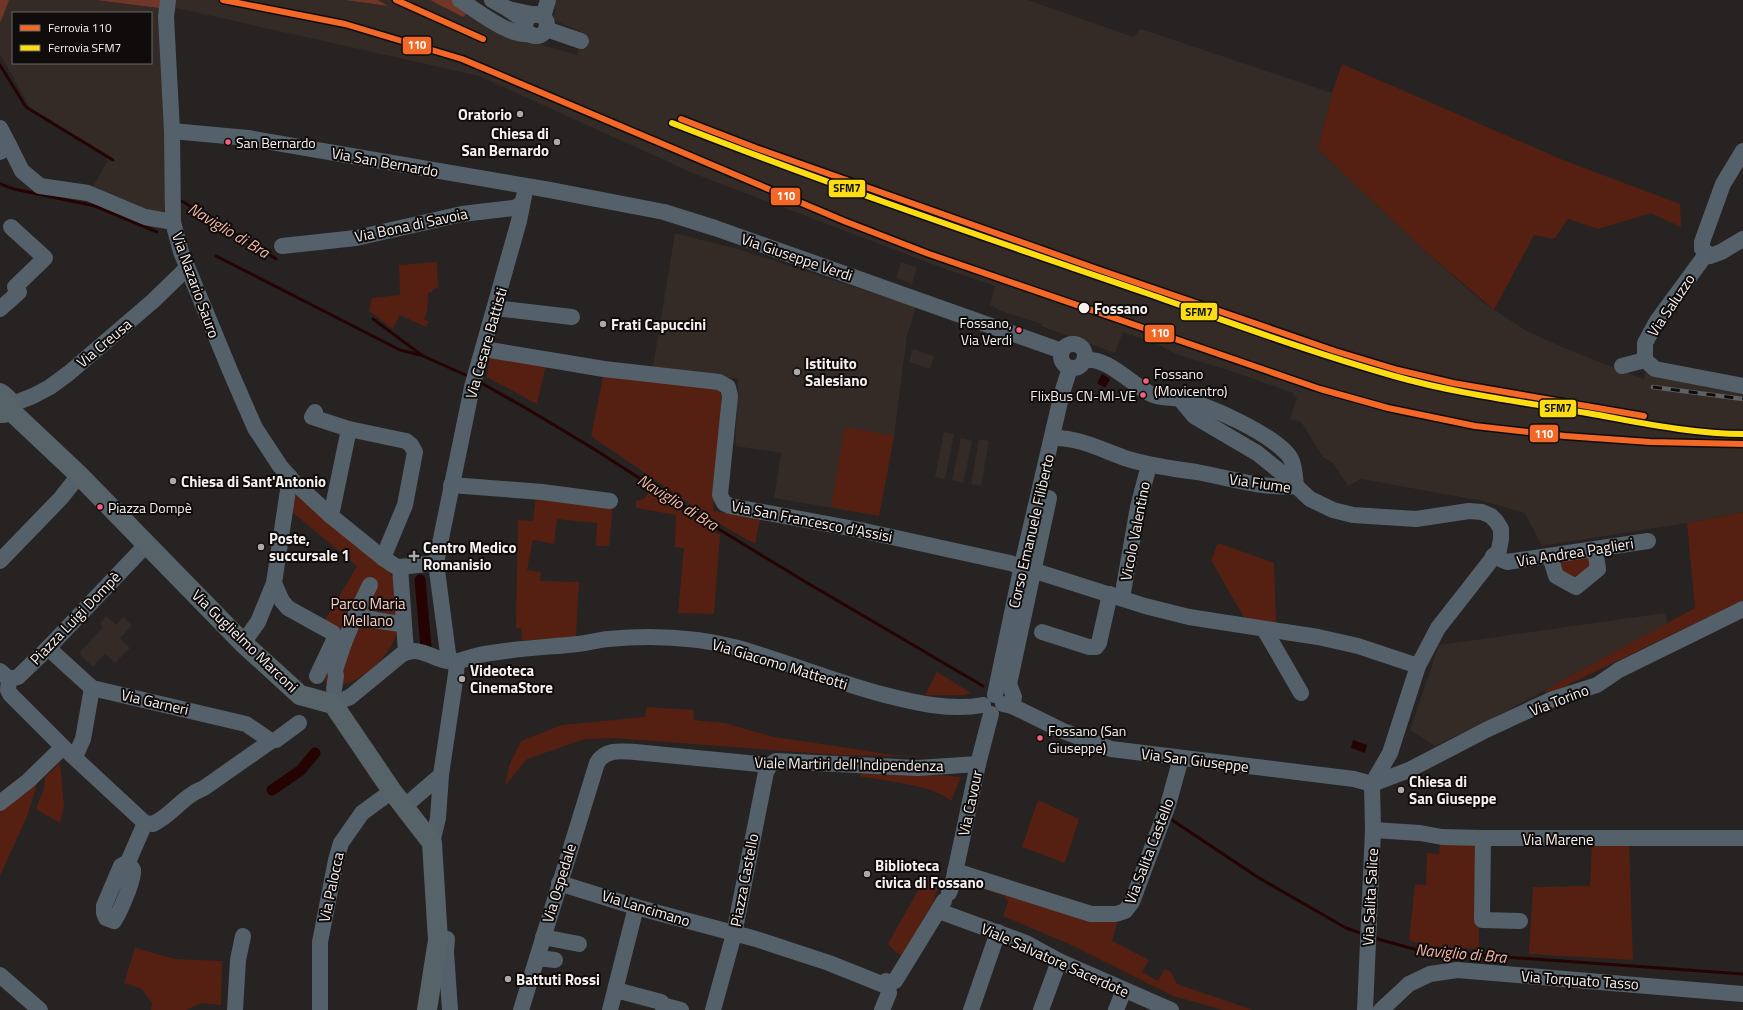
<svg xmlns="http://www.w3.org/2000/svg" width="1743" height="1010" font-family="'Titillium Web',sans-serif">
  <rect width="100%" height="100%" fill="#262322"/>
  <g fill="#342a26" fill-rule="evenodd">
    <path d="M 9,0 L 96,0 L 159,8 L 167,173 L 164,212 L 140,210 L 92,188 L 107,162 L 107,157 L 31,110 L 0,54 L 0,21 ZM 13,13 L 151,13 L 151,63 L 13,63 Z"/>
    <path d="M 174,0 L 345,0 L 387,6 L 378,0 L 430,0 L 462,16 L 470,10 L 521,39 L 577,55 L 583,33 L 554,20 L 555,0 L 1028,0 L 1133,37 L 1141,29 L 1332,93 L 1318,149 L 1425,251 L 1484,303 L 1525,330 L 1569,350 L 1644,379 L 1645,372 L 1713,389 L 1743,393 L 1743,512 L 1687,523 L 1542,546 L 1525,513 L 1482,501 L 1361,479 L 1348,486 L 1333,463 L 1323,457 L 1301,422 L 1290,419 L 1297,397 L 1293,396 L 1293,393 L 1234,372 L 1176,354 L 1157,344 L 1123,332 L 1115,353 L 1041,326 L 1042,324 L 1001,311 L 990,305 L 995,286 L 945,269 L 695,174 L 479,76 L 181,9 L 172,8 Z"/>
    <path d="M 675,233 L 741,250 L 916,307 L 907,336 L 894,436 L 879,516 L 774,498 L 781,453 L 735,446 L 738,379 L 653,367 Z"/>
    <path d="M 901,262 L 917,267 L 912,284 L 896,278 Z"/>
    <path d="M 913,349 L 934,356 L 930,369 L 909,362 Z"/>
    <path d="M 944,432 L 954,434 L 945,479 L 935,477 Z"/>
    <path d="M 961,438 L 972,441 L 963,483 L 952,480 Z"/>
    <path d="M 979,439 L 989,441 L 981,486 L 971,484 Z"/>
    <path d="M 1665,613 L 1668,623 L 1490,720 L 1435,746 L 1410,730 L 1439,645 Z"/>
    <path d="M 106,616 L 116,625 L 123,617 L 132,625 L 120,638 L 130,648 L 115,663 L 105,654 L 93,667 L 79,653 L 103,627 L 100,624 Z"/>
  </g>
  <g fill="#552011">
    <path d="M 1342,64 L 1563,160 L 1680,204 L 1681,227 L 1651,213 L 1598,229 L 1568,219 L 1554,239 L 1534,235 L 1494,310 L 1425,251 L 1318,149 L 1332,93 Z"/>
    <path d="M 437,262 L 438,288 L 433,289 L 432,292 L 428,293 L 427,312 L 424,320 L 429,321 L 426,327 L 400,315 L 393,329 L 369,311 L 372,298 L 400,295 L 399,265 Z"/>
    <path d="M 490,355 L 546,364 L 537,404 L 487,377 Z"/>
    <path d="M 604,373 L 718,389 L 721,395 L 720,446 L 713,511 L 760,518 L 755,544 L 716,522 L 591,436 Z"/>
    <path d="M 845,427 L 894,436 L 879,516 L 831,507 Z"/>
    <path d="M 649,491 L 720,535 L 714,614 L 678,613 L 684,548 L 675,547 L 676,515 L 636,508 L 636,501 L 645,498 Z"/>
    <path d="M 296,495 L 388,570 C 398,583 396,587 397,602 C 397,611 400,625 397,633 C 388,660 359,684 331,688 L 326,683 L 324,675 L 342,631 L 333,625 L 322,625 L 357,566 L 291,511 Z"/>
    <path d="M 536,496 L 613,506 L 609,546 L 596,546 L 597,523 L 557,519 L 554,544 L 533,540 L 527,570 L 541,572 L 540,581 L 579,582 L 576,637 L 522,641 L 521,628 L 516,628 L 518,520 L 533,521 Z"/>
    <path d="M 1743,512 L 1743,600 L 1547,695 L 1545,690 L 1695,608 L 1687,523 Z"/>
    <path d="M 1218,543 L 1274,563 L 1276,625 L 1246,621 L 1211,560 Z"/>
    <path d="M 1593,555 L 1594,567 C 1581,579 1576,582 1560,573 L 1557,560 Z"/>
    <path d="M 937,672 L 971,693 L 964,695 L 925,695 Z"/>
    <path d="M 647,707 L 693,710 L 694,720 L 724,723 L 774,737 L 835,746 L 893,755 L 942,757 L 837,755 L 614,738 L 585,739 L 527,759 L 505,786 L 509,766 L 521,741 L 562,725 L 645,717 Z"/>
    <path d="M 60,763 L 64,806 L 60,823 L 36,809 L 44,789 L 45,777 Z"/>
    <path d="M 867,770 L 961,777 L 951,801 C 934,785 883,781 859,776 Z"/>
    <path d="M 36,781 L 37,785 L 27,816 L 0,876 L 0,810 Z"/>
    <path d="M 1038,800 L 1079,819 L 1065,863 L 1022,847 Z"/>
    <path d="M 1440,842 L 1479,843 L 1479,949 L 1426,946 L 1409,940 L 1415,885 L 1426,885 L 1427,853 L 1439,854 Z"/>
    <path d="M 1592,843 L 1629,844 L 1633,960 L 1529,954 L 1533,887 L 1590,886 Z"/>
    <path d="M 926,876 L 939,888 L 934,896 L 935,899 L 902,955 L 897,953 L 888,944 Z"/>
    <path d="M 982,883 L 1118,919 L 1112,941 L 1149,960 L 1142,972 L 1158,981 L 1165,969 L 1171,972 L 1177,984 L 1253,1010 L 1223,1010 L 1173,996 L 1069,944 L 1003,916 L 1008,902 L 1004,896 L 978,887 Z"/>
    <path d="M 135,948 L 175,959 L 222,961 L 221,1005 L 201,1003 L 186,1010 L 151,1010 L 152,1003 L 142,989 L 124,983 Z"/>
  </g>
  <g fill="#703728">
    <path d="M 0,0 L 9,0 L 1,21 L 0,21 Z"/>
    <path d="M 96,0 L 161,0 L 159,8 Z"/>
    <path d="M 345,0 L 378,0 L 388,6 Z"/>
    <path d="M 430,0 L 454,0 L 470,10 L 463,17 Z"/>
  </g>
  <g fill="#250303">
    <path d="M 1102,374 L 1110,379 L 1105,388 L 1097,383 Z"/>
    <path d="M 1353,740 L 1367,745 L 1365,753 L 1351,748 Z"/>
  </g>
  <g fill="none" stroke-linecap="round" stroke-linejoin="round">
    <g stroke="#250303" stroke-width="3">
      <path d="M 0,65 L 26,107 L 113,160"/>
      <path d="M 0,184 L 14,189 L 95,206 L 157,232"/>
      <path d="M 182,201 L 276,259"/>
      <path d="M 216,256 L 400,350 L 420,355"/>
      <path d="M 373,319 L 423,356 L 470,377"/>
      <path d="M 478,381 L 529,410 L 594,449 L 717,528 L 804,581 L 983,686"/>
      <path d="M 1169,818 L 1259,878 L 1346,928 L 1363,934"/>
      <path d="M 1374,938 L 1421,951 L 1743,974"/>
    </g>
    <g stroke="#250303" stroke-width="11">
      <path d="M 420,580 L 426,647"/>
      <path d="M 272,790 L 301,770 L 315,753"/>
    </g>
    <g stroke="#54616a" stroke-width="16">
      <path d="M 168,0 L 166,17 L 172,131 L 173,222 L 181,252 L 231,373 L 255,428 L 280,466 L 294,482 L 331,516 L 383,558 L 395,566 L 400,567 L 436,563"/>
      <path d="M 460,0 C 479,12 509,37 531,34"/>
      <path d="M 492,0 L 508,9"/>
      <circle cx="536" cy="25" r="11"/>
      <path d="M 543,17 L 548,0"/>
      <path d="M 526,22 L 508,9 L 536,15"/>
      <path d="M 546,29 L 581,41"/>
      <path d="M 0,128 L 9,145"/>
      <path d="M 172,131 L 248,138 L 550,190 L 664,212 L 715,228 L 1062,351"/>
      <path d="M 1743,151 L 1723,184 L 1702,242 L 1702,249 L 1710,256 L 1721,252 L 1743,239"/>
      <path d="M 0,152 L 9,145 L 22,171 L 40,186 L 88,193 L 145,217 L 173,222"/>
      <path d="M 282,246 L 356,238 L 462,214 L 513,208 C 520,206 523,203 524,196"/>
      <path d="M 1707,253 L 1657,321 L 1645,343 L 1645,360 L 1655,369 L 1743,386"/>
      <path d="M 495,308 L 572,317"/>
      <path d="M 0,309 L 19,292 L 15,287 L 45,258 L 11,227"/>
      <circle cx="1073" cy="356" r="12"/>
      <path d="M 484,349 L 604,369 L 719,382 L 728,387 L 730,396 L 720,495 L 724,503 L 730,506 L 860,530 L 1010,563 L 1145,606 L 1189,617 L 1318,637 L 1358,646 L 1418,666"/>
      <path d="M 1084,360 C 1108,356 1132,386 1153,395 C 1162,399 1171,397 1180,399 C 1206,403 1279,437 1291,459 C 1295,467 1295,478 1296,486"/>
      <path d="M 1622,366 L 1645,360"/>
      <path d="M 1179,398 L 1194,416 L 1257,453 L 1282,473 L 1310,499 L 1333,510 L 1353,515 L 1416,519 L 1469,511 L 1482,512 L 1491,516 L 1496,521 L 1501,529 L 1501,539 L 1499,550 L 1438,628 L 1418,666 L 1390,753 L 1372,784"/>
      <path d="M 10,405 L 33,396 L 50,387 L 69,373 L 153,301 L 187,268"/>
      <path d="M 315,412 L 312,417 L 349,429 L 331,516"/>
      <path d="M 349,429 L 406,441 L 411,445 L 415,452 L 405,505 L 383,558"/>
      <path d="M 1053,438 C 1079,437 1104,451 1128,459 C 1151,466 1174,469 1197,472 C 1230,478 1262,489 1296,486"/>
      <path d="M 290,477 L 274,583 L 282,601 L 288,608 L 333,633 L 335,638 L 317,676"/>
      <path d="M 451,485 L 542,492 L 610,501"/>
      <path d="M 1493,556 L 1507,562 L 1648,541"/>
      <path d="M 1550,556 L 1556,576 L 1576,587 L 1598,569 L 1595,550"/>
      <path d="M 0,561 L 61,498 L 79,475"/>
      <path d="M 400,567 L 406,652"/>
      <path d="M 370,585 L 356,614 L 375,620 L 400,624"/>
      <path d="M 1122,598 L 1138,507 L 1149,465"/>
      <path d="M 1264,629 L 1301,693"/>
      <path d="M 1042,632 L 1089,647 L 1096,647 L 1099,643 L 1110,594"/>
      <path d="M 243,643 L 258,622 L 274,583"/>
      <path d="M 344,643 L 356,614"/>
      <path d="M 48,648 L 92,688 L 246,724 L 271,741"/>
      <path d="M 449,661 L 436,563 L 472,387 L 519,221 L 523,201"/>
      <path d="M 0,671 L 9,679 L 18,677 L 48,648 L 147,544"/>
      <path d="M 9,679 L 8,690 L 10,694 L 63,747 L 145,823 L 153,824 C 174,814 181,797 204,788 L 271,741 L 276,740 L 299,723"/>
      <path d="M 334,689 L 336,676 L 335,670 L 344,643 L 335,638"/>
      <path d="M 995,695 L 1022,565 L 1062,393 L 1070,368"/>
      <path d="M 333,704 L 350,697 L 401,655 C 422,642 438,666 459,661 C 469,658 480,654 491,653 C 520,648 550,647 578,644 C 588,643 598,640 608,639 C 651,635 696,637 738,648 C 787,662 835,682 885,695 C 916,703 951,711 983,705"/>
      <path d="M 1003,704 L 1012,706 L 1063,731 L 1111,749 L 1354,779 L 1372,784"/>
      <path d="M 1012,706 L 1014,697 L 1009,684 L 1049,498"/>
      <path d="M 75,757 L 83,739 L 92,688"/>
      <path d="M 1372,784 L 1409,770 L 1486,730 L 1553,699 L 1597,685 L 1619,670 L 1743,609"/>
      <path d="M 0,803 L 28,781 L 63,747"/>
      <path d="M 405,806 L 441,775 L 456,674 L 457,661"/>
      <path d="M 1373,830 L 1420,833 L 1442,837 L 1483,838 L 1743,838"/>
      <path d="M 1483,838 L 1482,920 L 1520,921"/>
      <path d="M 432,843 L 438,818 L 441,775"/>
      <path d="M 128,862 L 121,866 L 104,906 L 104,913 L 106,918 L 114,921 C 120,912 134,880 133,870 C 132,867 129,865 128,862 L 145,823"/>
      <path d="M 955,871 L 1091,914 L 1116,914 L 1125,911 L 1132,902 L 1168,805 L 1181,758"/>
      <path d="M 559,883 L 636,907 L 756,939 L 829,963 L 884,985 L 895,981 L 944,901"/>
      <path d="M 949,893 L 953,882 L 978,764 L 991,714"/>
      <path d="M 939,911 L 1026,943 L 1059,961 L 1171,1010"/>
      <path d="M 543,937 L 579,944"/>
      <path d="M 447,939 L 446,952 L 450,1010"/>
      <path d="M 537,958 L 555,960"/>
      <path d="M 0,975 L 40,1010"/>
      <path d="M 616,990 L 661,1002 L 662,1005 L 681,1010"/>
      <path d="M 235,1010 L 238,960 L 243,936"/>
      <path d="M 320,1010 L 320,942 L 336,860 L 341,843 L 362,813 L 392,791"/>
      <path d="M 521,1010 L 597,763 C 605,749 620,751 635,752 L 770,765 L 776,761 L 917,768 L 978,764"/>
      <path d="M 610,1010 L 636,907"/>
      <path d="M 713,1010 L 734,934 L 766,772 L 770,765"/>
      <path d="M 882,1010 L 889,993 L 886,981"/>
      <path d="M 971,1010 L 998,932"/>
      <path d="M 1041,1010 L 1059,961"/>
      <path d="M 1116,1010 L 1124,990"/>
      <path d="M 1365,1010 L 1373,830 L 1372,784"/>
      <path d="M 1381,1010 L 1409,984 L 1430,974 L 1457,970 L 1743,994"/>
    </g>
    <g stroke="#566369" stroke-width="20">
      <path d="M 0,393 C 6,397 11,401 10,410 L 4,413 L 0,413"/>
      <path d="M 10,410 L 79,475 L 243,643 L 300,695 L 333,704 L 392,791 L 432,843 L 438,940 L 427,1010"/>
    </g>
    <defs>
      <path id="rail" d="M 1653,387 L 1743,399"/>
    </defs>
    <use href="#rail" stroke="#5d6266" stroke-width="4.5"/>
    <use href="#rail" stroke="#0f0c0b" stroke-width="3" stroke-dasharray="9" stroke-linecap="butt"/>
    <defs>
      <g id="rail-1">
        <path d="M 223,0 L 345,24 L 462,59 L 844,221 L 929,254 L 1320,389 L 1388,408 L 1475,426 L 1565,436 L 1650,442 L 1743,444"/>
        <path d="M 396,0 L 483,39"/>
        <path d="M 681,119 L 756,148 L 1097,269 L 1335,351 L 1398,370 L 1453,383 L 1644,416"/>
      </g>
      <path id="rail-2" d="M 672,123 C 827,184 986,238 1143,292 C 1226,321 1309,352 1394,376 C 1457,394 1523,402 1587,413 C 1638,422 1691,434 1743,434"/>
    </defs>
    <use href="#rail-1" stroke="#0f0c0b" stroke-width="9"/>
    <use href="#rail-2" stroke="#0f0c0b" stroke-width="9"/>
    <use href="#rail-1" stroke="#f36827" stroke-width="6"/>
    <use href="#rail-2" stroke="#fcdc12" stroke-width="6"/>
  </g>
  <g fill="#ada9a8" stroke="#0f0c0b" stroke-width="1.5">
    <circle cx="520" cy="114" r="4"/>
    <circle cx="557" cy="142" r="4"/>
    <circle cx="603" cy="324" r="4"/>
    <circle cx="797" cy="372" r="4"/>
    <circle cx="173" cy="481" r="4"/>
    <circle cx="261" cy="547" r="4"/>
    <path d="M412 550h4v4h4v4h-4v4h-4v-4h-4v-4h4z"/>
    <circle cx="462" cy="679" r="4"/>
    <circle cx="1401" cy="790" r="4"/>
    <circle cx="867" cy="874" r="4"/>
    <circle cx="508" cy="979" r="4"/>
  </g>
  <g fill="#f8607d" stroke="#0f0c0b" stroke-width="1.5">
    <circle cx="228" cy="142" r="3.5"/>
    <circle cx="1019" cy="330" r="3.5"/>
    <circle cx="1146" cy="381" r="3.5"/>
    <circle cx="1143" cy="395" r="3.5"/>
    <circle cx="100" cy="507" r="3.5"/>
    <circle cx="1040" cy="738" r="3.5"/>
  </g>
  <circle fill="#f6f1f0" stroke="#0f0c0b" stroke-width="1.5" cx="1084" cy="308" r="6"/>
  <g text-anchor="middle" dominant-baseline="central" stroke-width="4" stroke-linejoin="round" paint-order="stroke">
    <g font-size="14" fill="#f6f1f0" stroke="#0f0c0b" text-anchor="start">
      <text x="236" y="142">San Bernardo</text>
      <text x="1012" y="322" text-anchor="end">Fossano,<tspan x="1012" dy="17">Via Verdi</tspan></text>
      <text x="1154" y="373">Fossano<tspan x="1154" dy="17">(Movicentro)</tspan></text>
      <text x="1136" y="395" text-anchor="end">FlixBus CN-MI-VE</text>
      <text x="108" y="507">Piazza Dompè</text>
      <text x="1048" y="730">Fossano (San<tspan x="1048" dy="17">Giuseppe)</tspan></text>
    </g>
    <g font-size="15" font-weight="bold" fill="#f6f1f0" stroke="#0f0c0b" text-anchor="start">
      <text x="512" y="114" text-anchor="end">Oratorio</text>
      <text x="549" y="133" text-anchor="end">Chiesa di<tspan x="549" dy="17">San Bernardo</tspan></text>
      <text x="611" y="324">Frati Capuccini</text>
      <text x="805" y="363">Istituito<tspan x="805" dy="17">Salesiano</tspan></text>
      <text x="181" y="481">Chiesa di Sant'Antonio</text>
      <text x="269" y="538">Poste,<tspan x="269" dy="17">succursale 1</tspan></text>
      <text x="423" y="547">Centro Medico<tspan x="423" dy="17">Romanisio</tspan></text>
      <text x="470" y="670">Videoteca<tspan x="470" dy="17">CinemaStore</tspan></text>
      <text x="1409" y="781">Chiesa di<tspan x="1409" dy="17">San Giuseppe</tspan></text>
      <text x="875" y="865">Biblioteca<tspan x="875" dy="17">civica di Fossano</tspan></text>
      <text x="516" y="979">Battuti Rossi</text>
    </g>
    <g font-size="15" fill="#f6f1f0" stroke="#0f0c0b">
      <text transform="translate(385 162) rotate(10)">Via San Bernardo</text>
      <text transform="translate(411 225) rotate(-12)">Via Bona di Savoia</text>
      <text transform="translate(797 257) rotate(19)">Via Giuseppe Verdi</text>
      <text transform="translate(196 285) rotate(70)">Via Nazario Sauro</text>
      <text transform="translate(1671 305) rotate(-56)">Via Saluzzo</text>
      <text transform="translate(104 343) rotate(-40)">Via Creusa</text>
      <text transform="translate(486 343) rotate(-74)">Via Cesare Battisti</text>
      <text transform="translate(1260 483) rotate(8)">Via Fiume</text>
      <text transform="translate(812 521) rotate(11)">Via San Francesco d'Assisi</text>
      <text transform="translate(1031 531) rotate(-77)">Corso Emanuele Filiberto</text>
      <text transform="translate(1135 531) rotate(-79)">Vicolo Valentino</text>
      <text transform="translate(1575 552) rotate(-9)">Via Andrea Paglieri</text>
      <text transform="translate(75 618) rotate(-46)">Piazza Luigi Dompè</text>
      <text transform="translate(245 641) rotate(44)">Via Guglielmo Marconi</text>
      <text transform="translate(780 664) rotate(17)">Via Giacomo Matteotti</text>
      <text transform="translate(1559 700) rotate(-21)">Via Torino</text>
      <text transform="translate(155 702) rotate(13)">Via Garneri</text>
      <text transform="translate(1195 760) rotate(7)">Via San Giuseppe</text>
      <text transform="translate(849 764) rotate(1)">Viale Martiri dell'Indipendenza</text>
      <text transform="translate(970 803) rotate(-78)">Via Cavour</text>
      <text x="1558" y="839">Via Marene</text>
      <text transform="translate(1149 851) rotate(-69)">Via Salita Castello</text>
      <text transform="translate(744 880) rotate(-79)">Piazza Castello</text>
      <text transform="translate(559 883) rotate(-73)">Via Ospedale</text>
      <text transform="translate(331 887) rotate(-78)">Via Palocca</text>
      <text transform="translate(1370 897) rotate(-87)">Via Salita Salice</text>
      <text transform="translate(646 908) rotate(17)">Via Lancimano</text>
      <text transform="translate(1055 960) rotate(24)">Viale Salvatore Sacerdote</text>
      <text transform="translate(1580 980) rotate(4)">Via Torquato Tasso</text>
    </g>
    <g font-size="15" font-weight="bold" fill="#f6f1f0" stroke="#0f0c0b" text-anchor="start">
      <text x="1094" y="308">Fossano</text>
    </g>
    <g font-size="15" fill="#f6ccc1" stroke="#0f0c0b">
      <text x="368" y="603">Parco Maria<tspan x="368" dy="17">Mellano</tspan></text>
    </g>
    <g font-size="16" font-style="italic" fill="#f2b4a4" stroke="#0f0c0b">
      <text transform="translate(229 230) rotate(31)">Naviglio di Bra</text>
      <text transform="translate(678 502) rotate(32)">Naviglio di Bra</text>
      <text transform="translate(1461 953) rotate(5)">Naviglio di Bra</text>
    </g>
  </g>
  <g stroke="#0f0c0b" stroke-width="1.5">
    <rect x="402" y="36" width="30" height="19" rx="4" fill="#f36827"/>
    <rect x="828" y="179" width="38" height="19" rx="4" fill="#fcdc12"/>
    <rect x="770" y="187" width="31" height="19" rx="4" fill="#f36827"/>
    <rect x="1180" y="302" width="38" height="19" rx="4" fill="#fcdc12"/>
    <rect x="1144" y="324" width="31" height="19" rx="4" fill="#f36827"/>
    <rect x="1539" y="399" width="38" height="19" rx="4" fill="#fcdc12"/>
    <rect x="1529" y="424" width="30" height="19" rx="4" fill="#f36827"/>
  </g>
  <g font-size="11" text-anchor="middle" font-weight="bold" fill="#fff">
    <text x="417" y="49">110</text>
    <text x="786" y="200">110</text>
    <text x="1160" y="337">110</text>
    <text x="1544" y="438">110</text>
  </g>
  <g font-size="11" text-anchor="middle" font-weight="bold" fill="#111">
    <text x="847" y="192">SFM7</text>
    <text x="1199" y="316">SFM7</text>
    <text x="1558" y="412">SFM7</text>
  </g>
  <rect x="12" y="12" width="140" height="52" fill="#0f0c0b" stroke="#6b6867"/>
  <rect x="20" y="25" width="20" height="6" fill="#f36827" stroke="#6b6867"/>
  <text x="48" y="32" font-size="12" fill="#f6f1f0">Ferrovia 110</text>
  <rect x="20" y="45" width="20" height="6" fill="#fcdc12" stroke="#6b6867"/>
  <text x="48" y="52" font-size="12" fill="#f6f1f0">Ferrovia SFM7</text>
</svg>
